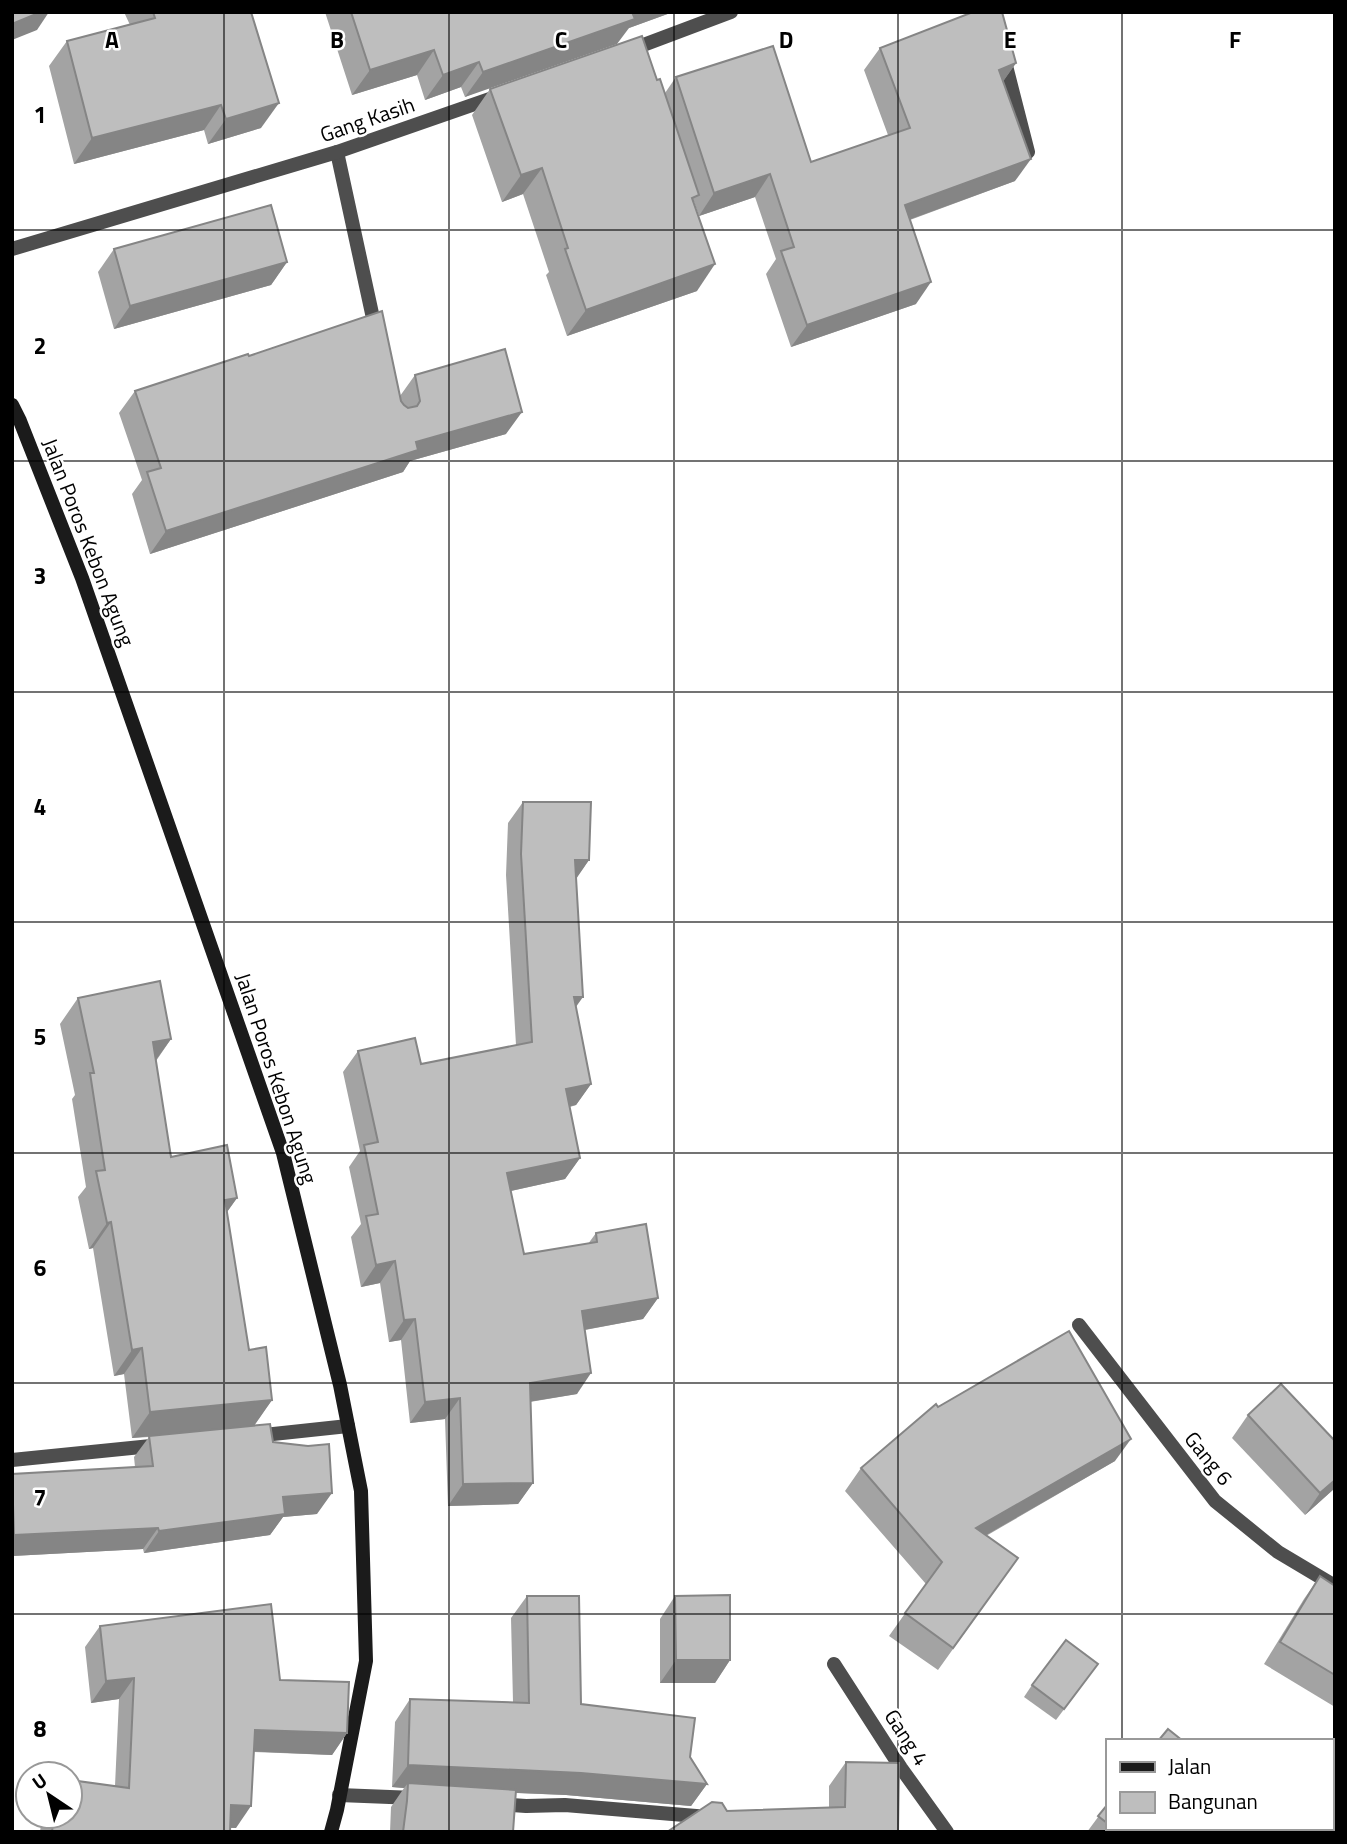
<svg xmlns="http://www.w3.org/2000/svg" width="1347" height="1844" font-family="'Titillium Web',sans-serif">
  <rect width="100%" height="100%" fill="#fff"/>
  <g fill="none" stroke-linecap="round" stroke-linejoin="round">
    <g stroke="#4e4e4e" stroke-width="14">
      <path d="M 630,50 L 731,12"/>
      <path d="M 1004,58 L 1028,152"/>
      <path d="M 337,152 L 376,332"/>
      <path d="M 12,249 L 337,152 L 498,96"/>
      <path d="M 1079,1325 L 1215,1501 L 1278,1552 L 1335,1586"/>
      <path d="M 254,1436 L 348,1426"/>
      <path d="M 12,1460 L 161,1445"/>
      <path d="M 834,1664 L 901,1768 L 947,1832"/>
      <path d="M 339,1795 L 415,1798"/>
      <path d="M 498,1804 L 526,1806 L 565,1805 L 708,1817"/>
    </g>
    <path stroke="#1b1b1b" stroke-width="14" d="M 12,405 L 20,421 L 82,578 L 283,1153 L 340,1385 L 361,1491 L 366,1661 L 337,1810 L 331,1832"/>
  </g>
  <g fill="#a3a3a3">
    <path d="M 124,12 L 251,12 L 261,128 L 208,144 L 204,130 L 74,164 L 49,66 L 67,41 L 130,25 Z"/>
    <path d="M 325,12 L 673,12 L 629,28 L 465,97 L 461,87 L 425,100 L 417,75 L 352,95 Z"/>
    <path d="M 880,48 L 1016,63 L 1003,81 L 1015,181 L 910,220 L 916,304 L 791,347 L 766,274 L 776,259 L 755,197 L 699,216 L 694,202 L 694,203 L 697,291 L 567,336 L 546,275 L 549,272 L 523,194 L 502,202 L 472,115 L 490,89 L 657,80 L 665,93 L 676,77 L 811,162 L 888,135 L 864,70 Z"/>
    <path d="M 114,249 L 287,262 L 271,285 L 114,329 L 98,272 Z"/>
    <path d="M 249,356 L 400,396 L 415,375 L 506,434 L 410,461 L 403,472 L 150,554 L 132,494 L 142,480 L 119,413 L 135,391 Z"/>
    <path d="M 523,802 L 589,860 L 576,878 L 576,1007 L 591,1084 L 576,1105 L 570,1107 L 580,1158 L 565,1179 L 511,1191 L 524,1254 L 588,1244 L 596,1233 L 658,1298 L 643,1319 L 585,1330 L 577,1394 L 530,1402 L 533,1483 L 518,1504 L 448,1506 L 445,1419 L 410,1423 L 401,1340 L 389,1342 L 380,1283 L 361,1287 L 351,1237 L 361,1224 L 349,1167 L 360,1151 L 343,1072 L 358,1051 L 421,1064 L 516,1045 L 506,875 L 508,823 Z"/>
    <path d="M 78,998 L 171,1039 L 156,1061 L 171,1157 L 237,1198 L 227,1212 L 249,1350 L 272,1400 L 254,1425 L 273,1442 L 317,1514 L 283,1517 L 270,1535 L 144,1553 L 143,1549 L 12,1556 L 12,1474 L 135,1467 L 134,1457 L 149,1437 L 132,1438 L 124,1374 L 114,1376 L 93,1248 L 89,1249 L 78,1197 L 86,1187 L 72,1099 L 75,1095 L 60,1024 Z"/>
    <path d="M 938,1407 L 1115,1461 L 986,1536 L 1018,1558 L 938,1670 L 889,1636 L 926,1584 L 845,1491 L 861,1468 Z"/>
    <path d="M 1248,1415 L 1335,1488 L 1305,1515 L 1232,1438 Z"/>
    <path d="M 1320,1576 L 1335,1586 L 1335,1707 L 1264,1664 L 1304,1599 Z"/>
    <path d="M 527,1596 L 581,1704 L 690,1757 L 707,1784 L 691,1806 L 566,1795 L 516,1793 L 513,1832 L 390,1832 L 391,1807 L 404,1788 L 392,1787 L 395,1722 L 410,1699 L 513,1702 L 511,1618 Z"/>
    <path d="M 675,1596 L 730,1660 L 715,1683 L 660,1683 L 660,1619 Z"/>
    <path d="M 100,1626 L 280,1680 L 347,1733 L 332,1755 L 254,1752 L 236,1828 L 230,1828 L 230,1832 L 40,1832 L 42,1816 L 70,1816 L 115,1786 L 119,1699 L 91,1703 L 85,1647 Z"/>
    <path d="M 1098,1664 L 1056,1720 L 1024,1697 L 1032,1685 Z"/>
    <path d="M 846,1762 L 898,1832 L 727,1811 L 829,1807 L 829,1786 Z"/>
    <path d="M 1107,1805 L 1107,1828 L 1158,1828 L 1155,1832 L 1087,1832 Z"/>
  </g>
  <g fill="#858585">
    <path d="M 41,12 L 49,12 L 37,30 L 12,40 L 12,24 Z"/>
    <path d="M 628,12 L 673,12 L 629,28 L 617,44 L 465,97 L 483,72 Z"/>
    <path d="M 434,50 L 417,75 L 352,95 L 370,70 Z"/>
    <path d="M 479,62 L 461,87 L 425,100 L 443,75 Z"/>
    <path d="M 1016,63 L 1000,86 L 999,70 Z"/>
    <path d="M 279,103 L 261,128 L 208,144 L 226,119 Z"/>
    <path d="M 221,105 L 204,130 L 74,164 L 92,138 Z"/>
    <path d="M 1031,159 L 1015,181 L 889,227 L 905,205 Z"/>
    <path d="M 542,168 L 523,194 L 502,202 L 521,175 Z"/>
    <path d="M 770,174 L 755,197 L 699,216 L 714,193 Z"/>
    <path d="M 287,262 L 271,285 L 114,329 L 130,306 Z"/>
    <path d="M 715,264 L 697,291 L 567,336 L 586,310 Z"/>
    <path d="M 931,282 L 916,304 L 791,347 L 807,325 Z"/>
    <path d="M 522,412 L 506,434 L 410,461 L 403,472 L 150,554 L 166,531 L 416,442 Z"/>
    <path d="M 575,860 L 589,860 L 574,882 Z"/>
    <path d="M 574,997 L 583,997 L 568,1018 Z"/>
    <path d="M 171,1039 L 153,1064 L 153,1042 Z"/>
    <path d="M 591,1084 L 576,1105 L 551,1110 L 566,1089 Z"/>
    <path d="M 580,1158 L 565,1179 L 492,1195 L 507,1173 Z"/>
    <path d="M 237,1198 L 219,1223 L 225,1200 Z"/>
    <path d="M 111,1222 L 93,1248 L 89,1249 L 107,1223 Z"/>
    <path d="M 395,1261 L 380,1283 L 361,1287 L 376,1265 Z"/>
    <path d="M 658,1298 L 643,1319 L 567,1333 L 582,1311 Z"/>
    <path d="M 415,1319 L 401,1340 L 389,1342 L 404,1320 Z"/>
    <path d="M 142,1348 L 124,1374 L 114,1376 L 132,1350 Z"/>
    <path d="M 591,1373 L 577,1394 L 515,1404 L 530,1383 Z"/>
    <path d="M 460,1398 L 445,1419 L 410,1423 L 425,1402 Z"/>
    <path d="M 272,1400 L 254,1426 L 132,1438 L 150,1412 Z"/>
    <path d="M 1131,1439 L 1115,1461 L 960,1550 L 976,1528 Z"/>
    <path d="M 1335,1480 L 1335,1488 L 1305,1515 L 1320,1493 Z"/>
    <path d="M 533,1483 L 518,1504 L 448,1506 L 463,1484 Z"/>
    <path d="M 332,1493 L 317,1514 L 283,1517 L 270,1535 L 144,1553 L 159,1531 L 283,1497 Z"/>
    <path d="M 158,1528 L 143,1549 L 12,1556 L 12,1537 L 14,1535 Z"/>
    <path d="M 676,1660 L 730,1660 L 715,1683 L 660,1683 Z"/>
    <path d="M 134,1678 L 119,1699 L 91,1703 L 106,1681 Z"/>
    <path d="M 255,1730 L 347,1733 L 332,1755 L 240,1751 Z"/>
    <path d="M 408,1765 L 581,1773 L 707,1784 L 691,1806 L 566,1795 L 408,1788 L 408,1783 L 404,1788 L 392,1787 Z"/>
    <path d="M 231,1805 L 251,1806 L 236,1828 L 216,1827 Z"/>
  </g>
  <g fill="#bebebe" stroke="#858585" stroke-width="2">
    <path d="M 12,12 L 41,12 L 12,24 Z"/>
    <path d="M 153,12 L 251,12 L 279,103 L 226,119 L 221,105 L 92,138 L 67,41 L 155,18 Z"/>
    <path d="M 351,12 L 632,12 L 635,19 L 483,72 L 479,62 L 443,75 L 434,50 L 370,70 Z"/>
    <path d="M 973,12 L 1002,12 L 1016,63 L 999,70 L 1031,159 L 905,205 L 931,282 L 807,325 L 781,251 L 794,247 L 770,174 L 714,193 L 676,77 L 773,46 L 811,162 L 910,128 L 880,48 Z"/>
    <path d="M 642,36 L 657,80 L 660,79 L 699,195 L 692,198 L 715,264 L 586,310 L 565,249 L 568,248 L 542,168 L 521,175 L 490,89 Z"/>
    <path d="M 271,205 L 287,262 L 130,306 L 114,249 Z"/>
    <path d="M 382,311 L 401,401 L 404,405 L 408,408 L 417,406 L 420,401 L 415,375 L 505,349 L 522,412 L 416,442 L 418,450 L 166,531 L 147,472 L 161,468 L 135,391 L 248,354 L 249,356 Z"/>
    <path d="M 523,802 L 591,802 L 589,860 L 575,860 L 583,997 L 574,997 L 591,1084 L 566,1089 L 580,1158 L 507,1173 L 524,1254 L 597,1242 L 596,1233 L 646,1224 L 658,1298 L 582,1311 L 591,1373 L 530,1383 L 533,1483 L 463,1484 L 460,1398 L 425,1402 L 415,1319 L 404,1320 L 395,1261 L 376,1265 L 366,1216 L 378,1214 L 364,1145 L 378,1142 L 358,1051 L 415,1038 L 421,1064 L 532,1042 L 521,854 Z"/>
    <path d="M 160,981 L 171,1039 L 153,1042 L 171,1157 L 227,1145 L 237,1198 L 225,1200 L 249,1350 L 266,1347 L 272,1400 L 150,1412 L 142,1348 L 132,1350 L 111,1222 L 107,1223 L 96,1171 L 105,1170 L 90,1073 L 94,1073 L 78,998 Z"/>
    <path d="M 1069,1331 L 1131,1439 L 976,1528 L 1018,1558 L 953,1648 L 905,1613 L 942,1562 L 861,1468 L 936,1404 L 938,1407 Z"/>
    <path d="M 1281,1384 L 1335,1441 L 1335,1480 L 1320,1493 L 1248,1415 Z"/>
    <path d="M 270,1424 L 273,1442 L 308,1446 L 329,1444 L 332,1493 L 283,1497 L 285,1514 L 159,1531 L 158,1528 L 14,1535 L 12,1474 L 153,1466 L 149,1436 Z"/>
    <path d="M 1320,1576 L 1335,1586 L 1335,1675 L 1280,1642 Z"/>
    <path d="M 730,1595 L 730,1660 L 676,1660 L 675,1596 Z"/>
    <path d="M 527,1596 L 579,1596 L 581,1704 L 695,1718 L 690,1757 L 707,1784 L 581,1773 L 408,1765 L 410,1699 L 529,1703 Z"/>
    <path d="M 271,1604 L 280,1680 L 349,1682 L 347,1733 L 255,1730 L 251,1806 L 231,1805 L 230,1832 L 52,1832 L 54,1816 L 70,1816 L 70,1780 L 129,1788 L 134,1678 L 106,1681 L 100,1626 Z"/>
    <path d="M 1066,1640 L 1098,1664 L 1064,1709 L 1032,1685 Z"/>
    <path d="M 1168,1729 L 1183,1741 L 1158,1741 Z"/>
    <path d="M 846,1762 L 899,1763 L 898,1832 L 667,1832 L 712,1802 L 722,1803 L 727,1811 L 845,1807 Z"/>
    <path d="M 1331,1781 L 1335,1783 L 1335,1832 L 1299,1832 L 1301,1828 L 1331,1828 Z"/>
    <path d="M 408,1783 L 516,1790 L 513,1832 L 403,1832 L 407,1801 Z"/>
    <path d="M 1107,1805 L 1107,1823 L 1098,1816 Z"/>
    <path d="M 1114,1828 L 1118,1828 L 1122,1832 L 1111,1832 Z"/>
    <path d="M 1118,1828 L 1156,1828 L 1153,1832 L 1122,1832 Z"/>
  </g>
  <path fill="none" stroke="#000" stroke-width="2" stroke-opacity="0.55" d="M 224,12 L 224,1832M 449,12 L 449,1832M 674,12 L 674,1832M 898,12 L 898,1832M 1122,12 L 1122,1741M 12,230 L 1335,230M 12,461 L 1335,461M 12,692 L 1335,692M 12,922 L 1335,922M 12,1153 L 1335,1153M 12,1383 L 1335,1383M 12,1614 L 1335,1614M 1122,1828 L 1122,1832"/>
  <g text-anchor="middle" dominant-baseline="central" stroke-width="5" stroke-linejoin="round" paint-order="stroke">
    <g font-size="21" fill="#000" stroke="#fff">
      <text transform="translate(367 119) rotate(-19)">Gang Kasih</text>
      <text transform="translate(89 542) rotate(69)">Jalan Poros Kebon Agung</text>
      <text transform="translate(277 1078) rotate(72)">Jalan Poros Kebon Agung</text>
      <text transform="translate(1209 1458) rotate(51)">Gang 6</text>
      <text transform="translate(907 1737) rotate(57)">Gang 4</text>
    </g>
  </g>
  <g font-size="23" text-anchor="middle" font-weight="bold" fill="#000" stroke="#fff" stroke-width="5" stroke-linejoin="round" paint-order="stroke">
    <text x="112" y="48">A</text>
    <text x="337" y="48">B</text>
    <text x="561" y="48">C</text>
    <text x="786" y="48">D</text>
    <text x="1010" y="48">E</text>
    <text x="1235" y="48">F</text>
    <text x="40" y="123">1</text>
    <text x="40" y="354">2</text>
    <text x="40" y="584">3</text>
    <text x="40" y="815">4</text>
    <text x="40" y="1045">5</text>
    <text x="40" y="1276">6</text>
    <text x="40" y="1506">7</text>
    <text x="40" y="1737">8</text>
  </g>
  <rect width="1347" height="1844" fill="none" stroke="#000000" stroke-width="28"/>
  <rect x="1106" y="1739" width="228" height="91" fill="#ffffff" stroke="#999999" stroke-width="2"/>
  <rect x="1120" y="1762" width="35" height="10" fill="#1b1b1b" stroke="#999999" stroke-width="2"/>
  <text x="1168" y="1774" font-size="21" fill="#000000">Jalan</text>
  <rect x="1120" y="1792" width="35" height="21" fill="#bebebe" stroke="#999999" stroke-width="2"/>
  <text x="1168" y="1809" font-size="21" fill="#000000">Bangunan</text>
  <g transform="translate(49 1795) rotate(325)"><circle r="33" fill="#ffffff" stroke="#999999" stroke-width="2"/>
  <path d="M0-5L12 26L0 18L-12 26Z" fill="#000000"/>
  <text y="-10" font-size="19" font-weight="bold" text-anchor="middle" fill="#000000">U</text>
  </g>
</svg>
